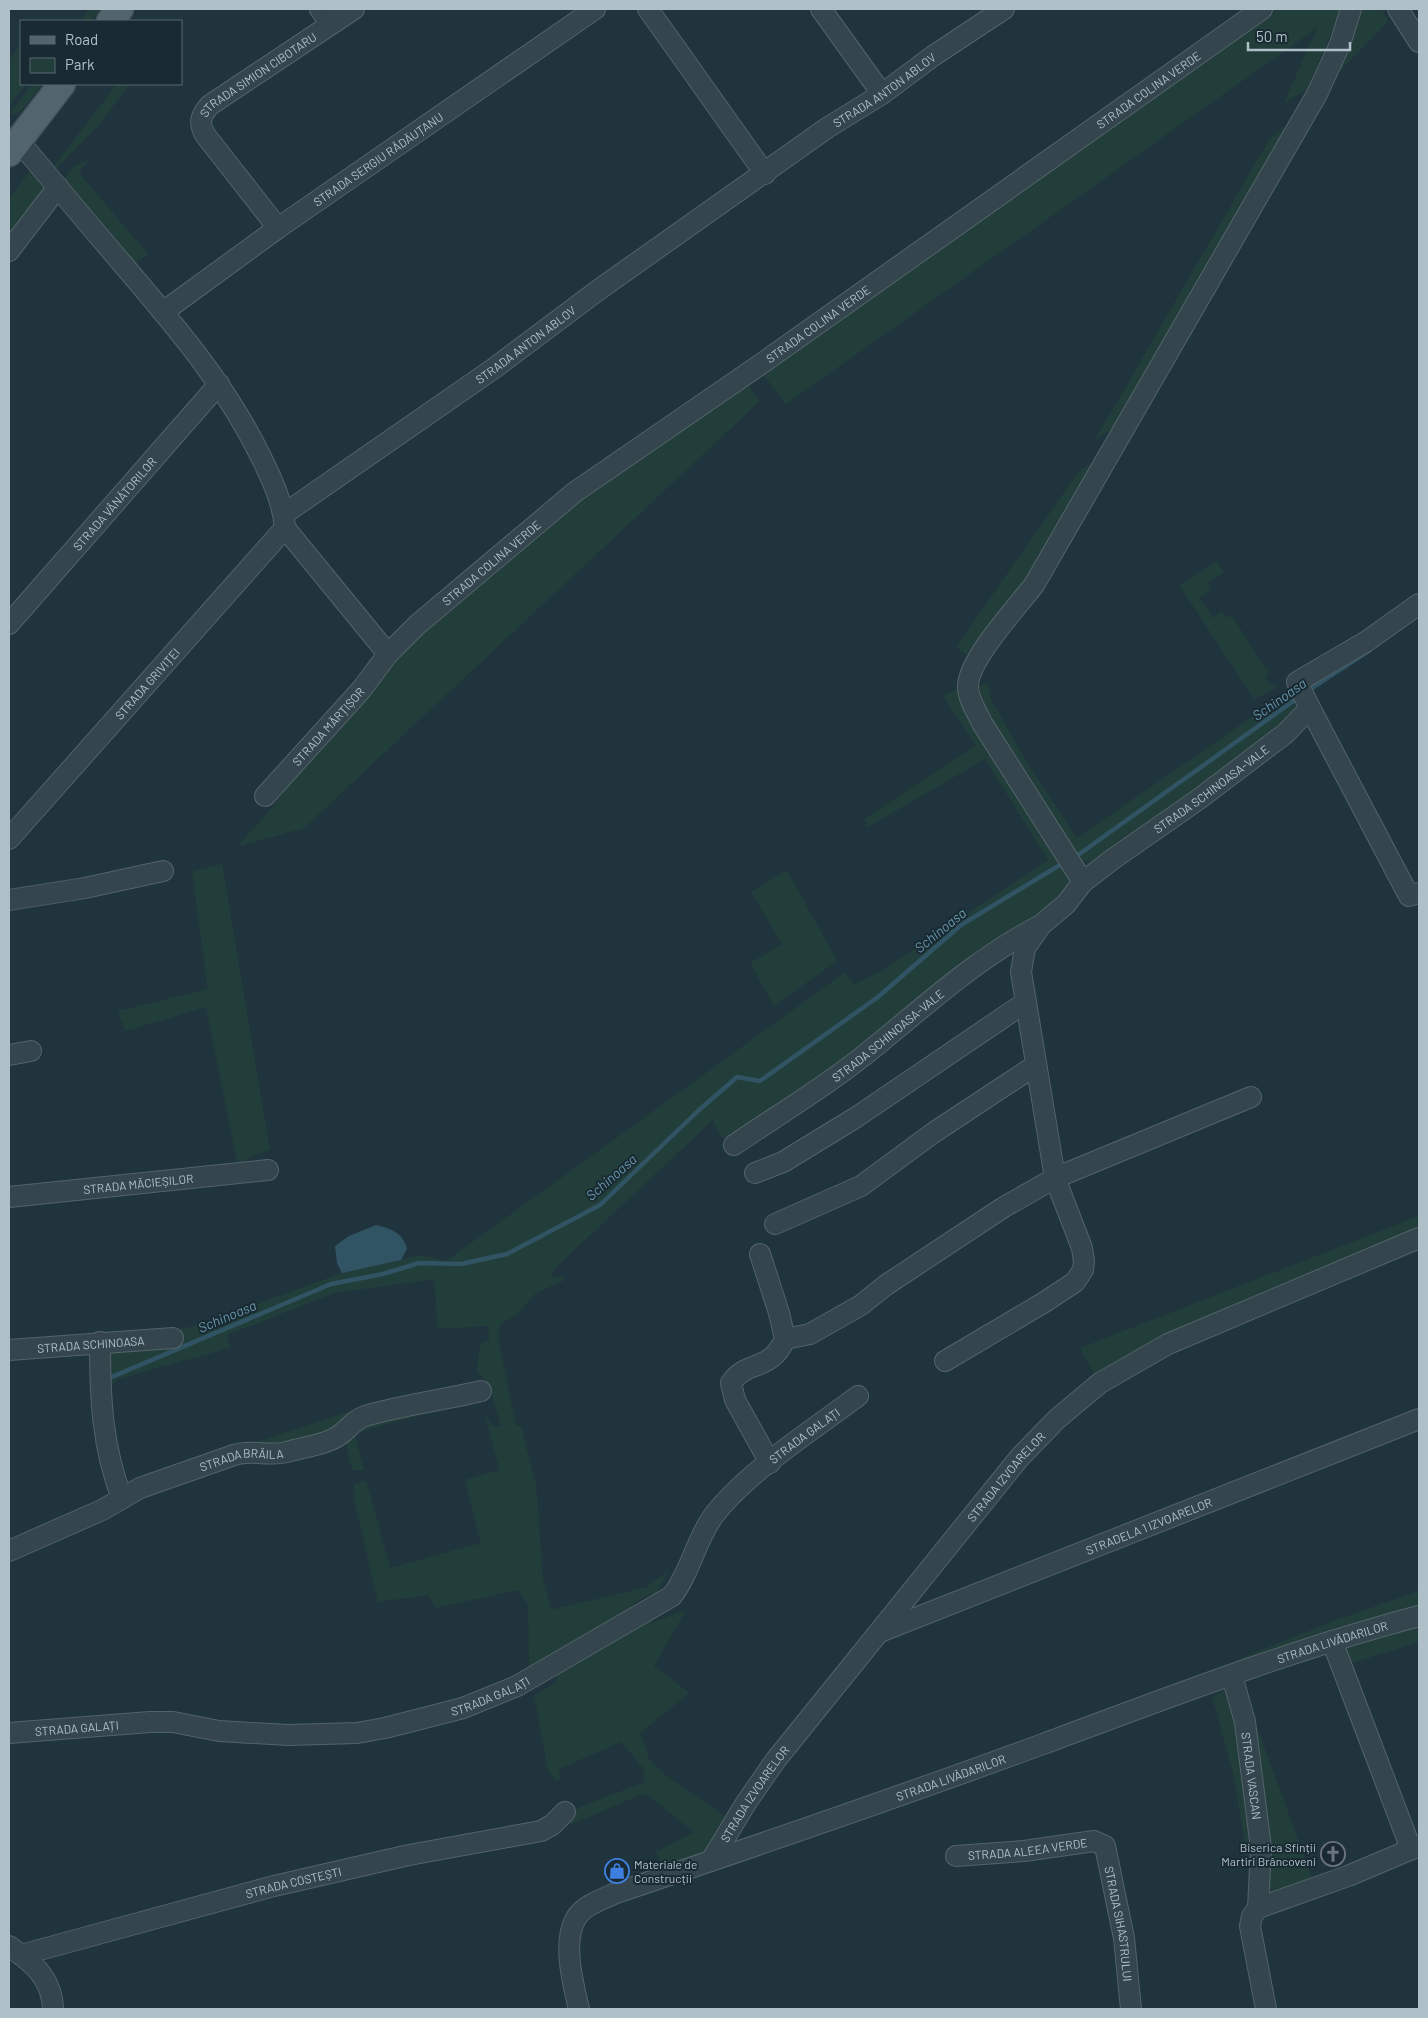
<svg xmlns="http://www.w3.org/2000/svg" width="1428" height="2018" font-family="Barlow,sans-serif">
  <rect width="100%" height="100%" fill="#20343d"/>
  <g fill="#223e3a">
    <path d="M 90,9 L 100,9 L 90,21 L 80,21 Z"/>
    <path d="M 1275,9 L 1341,9 L 1307,89 L 1284,103 L 1317,28 L 786,404 L 761,372 Z"/>
    <path d="M 1360,9 L 1382,9 L 1388,21 L 1335,76 Z"/>
    <path d="M 20,45 L 21,84 L 26,84 L 9,106 L 9,60 Z"/>
    <path d="M 32,84 L 42,84 L 19,114 L 10,113 Z"/>
    <path d="M 117,84 L 130,84 L 97,127 L 56,169 L 54,166 Z"/>
    <path d="M 1287,126 L 1119,425 L 1095,440 L 1270,138 Z"/>
    <path d="M 88,160 L 79,173 L 148,254 L 136,263 L 64,178 L 75,166 Z"/>
    <path d="M 31,170 L 51,190 L 9,239 L 9,199 Z"/>
    <path d="M 747,383 L 760,401 L 304,828 L 237,847 L 271,809 L 293,779 L 404,652 L 404,647 L 563,511 Z"/>
    <path d="M 1095,461 L 1016,596 L 966,655 L 956,647 L 1079,471 Z"/>
    <path d="M 1216,561 L 1224,572 L 1208,583 L 1211,590 L 1199,598 L 1213,618 L 1222,612 L 1226,618 L 1231,614 L 1263,665 L 1269,671 L 1265,679 L 1277,688 L 1254,699 L 1180,586 Z"/>
    <path d="M 988,683 L 990,698 L 1031,769 L 1077,838 L 1291,690 L 1302,702 L 1298,714 L 1165,816 L 1095,862 L 1084,861 L 1068,845 L 996,731 L 982,700 L 979,686 Z"/>
    <path d="M 958,688 L 966,711 L 1069,875 L 1067,891 L 913,1005 L 861,1050 L 739,1134 L 722,1138 L 713,1120 L 553,1270 L 551,1278 L 562,1276 L 565,1280 L 536,1293 L 517,1314 L 499,1325 L 498,1338 L 516,1425 L 521,1427 L 536,1485 L 543,1579 L 551,1610 L 647,1587 L 668,1571 L 655,1597 L 651,1593 L 633,1604 L 636,1610 L 555,1660 L 522,1677 L 529,1664 L 528,1604 L 517,1590 L 436,1608 L 428,1595 L 378,1602 L 355,1503 L 354,1484 L 366,1480 L 390,1568 L 481,1543 L 465,1480 L 500,1470 L 485,1416 L 494,1427 L 501,1426 L 489,1383 L 477,1372 L 480,1344 L 489,1341 L 488,1326 L 438,1329 L 434,1279 L 334,1293 L 227,1335 L 230,1348 L 117,1379 L 107,1392 L 120,1474 C 105,1436 96,1389 109,1349 L 180,1342 L 180,1329 L 199,1325 L 342,1273 L 422,1255 L 446,1261 L 844,973 L 854,984 L 878,973 L 1048,860 L 985,759 L 868,827 L 864,819 L 976,745 L 943,696 Z"/>
    <path d="M 222,864 L 270,1150 L 252,1156 L 238,1166 L 206,1007 L 125,1031 L 118,1011 L 208,989 L 192,872 Z"/>
    <path d="M 787,870 L 837,961 L 774,1006 L 750,963 L 782,944 L 751,892 Z"/>
    <path d="M 1419,1216 L 1419,1230 L 1095,1375 L 1080,1348 Z"/>
    <path d="M 476,1381 L 477,1387 L 284,1447 L 244,1446 L 369,1405 Z"/>
    <path d="M 481,1399 L 354,1433 L 364,1470 L 352,1470 L 345,1439 L 352,1427 Z"/>
    <path d="M 1419,1591 L 1419,1609 L 1223,1673 L 1211,1670 L 1342,1618 Z"/>
    <path d="M 686,1610 L 654,1666 L 689,1693 L 640,1733 L 650,1761 L 667,1776 L 728,1818 C 705,1857 706,1855 663,1869 L 656,1852 L 694,1832 L 645,1793 L 570,1825 L 568,1818 L 580,1807 L 645,1782 L 643,1768 L 621,1742 L 559,1769 L 560,1780 L 556,1780 L 548,1770 L 534,1695 L 557,1682 L 556,1669 L 648,1617 L 653,1622 Z"/>
    <path d="M 1419,1626 L 1419,1642 L 1349,1664 L 1344,1650 Z"/>
    <path d="M 1242,1687 L 1313,1880 L 1277,1893 L 1264,1892 Z"/>
    <path d="M 1227,1690 L 1234,1698 L 1254,1860 L 1254,1897 L 1233,1772 L 1212,1696 Z"/>
  </g>
  <path fill="#315464" d="M 376,1225 C 391,1229 403,1232 407,1249 L 401,1260 L 342,1273 L 337,1263 L 335,1246 L 349,1236 Z"/>
  <g fill="none" stroke-linecap="round" stroke-linejoin="round">
    <g stroke="#315464" stroke-width="4.5">
      <path d="M 1307,691 L 1370,650"/>
      <path d="M 1078,855 L 1299,697"/>
      <path d="M 107,1379 L 331,1284 L 383,1274 L 419,1263 L 461,1264 L 507,1254 L 600,1205 L 699,1110 L 737,1077 L 760,1081 L 878,997 L 961,925 L 1060,865"/>
    </g>
    <defs>
      <g id="minor">
        <path d="M 320,9 L 331,24"/>
        <path d="M 648,9 L 765,174"/>
        <path d="M 821,9 L 882,94"/>
        <path d="M 1398,9 L 1419,42"/>
        <path d="M 18,140 C 54,183 90,226 126,268 C 177,328 226,385 261,457 C 272,479 283,503 285,528 L 388,654"/>
        <path id="s1" d="M 278,228 L 206,136 C 198,123 200,116 210,105 L 354,9"/>
        <path d="M 9,251 L 58,187"/>
        <path id="s2" d="M 163,312 L 278,228 L 595,9"/>
        <path id="s3" d="M 284,514 L 493,369 L 597,291 L 827,128 L 882,94 L 933,56 L 1004,9"/>
        <path id="s4" d="M 9,624 L 219,384"/>
        <path d="M 1310,708 L 1409,896 L 1419,893"/>
        <path id="s5" d="M 265,796 L 361,690 L 388,654 L 417,625 L 575,492 L 761,364 L 1262,9"/>
        <path id="s6" d="M 9,839 L 285,528"/>
        <path d="M 1083,882 L 982,723 C 977,712 968,699 968,687 C 967,661 1017,607 1034,585 L 1317,94 L 1340,44 L 1351,9"/>
        <path d="M 9,900 L 85,888 L 163,871"/>
        <path d="M 9,1055 L 31,1051"/>
        <path id="s7" d="M 734,1145 C 776,1116 822,1089 862,1057 C 920,1011 973,960 1039,926"/>
        <path d="M 755,1173 L 783,1162 L 855,1118 L 1026,1002"/>
        <path id="s8" d="M 9,1197 L 268,1170"/>
        <path d="M 775,1224 L 861,1186 L 933,1133 L 1036,1065"/>
        <path d="M 760,1254 L 779,1313 L 785,1339 C 770,1373 747,1359 731,1383 L 735,1400 L 770,1463"/>
        <path d="M 785,1339 L 810,1334 L 861,1305 L 886,1285 L 1004,1207 L 1055,1178 L 1251,1097"/>
        <path d="M 100,1342 C 100,1397 102,1447 122,1498"/>
        <path id="s9" d="M 9,1350 L 173,1338"/>
        <path id="s10" d="M 945,1361 L 1043,1303 L 1075,1282 L 1083,1270 L 1084,1261 L 1082,1248 L 1055,1178 L 1021,972 L 1025,948 L 1041,925 L 1066,904 L 1083,882 L 1113,859 L 1199,799 L 1286,733 L 1310,708 L 1297,682 L 1367,641 L 1419,604"/>
        <path id="s11" d="M 9,1551 L 102,1510 L 140,1488 L 234,1455 C 251,1449 269,1457 287,1452 C 303,1447 327,1445 341,1434 C 350,1427 354,1420 365,1416 C 402,1405 444,1400 481,1391"/>
        <path id="s12" d="M 880,1632 L 1419,1419"/>
        <path d="M 1332,1641 L 1411,1849"/>
        <path id="s13" d="M 1232,1676 L 1245,1722 L 1261,1848 L 1258,1908"/>
        <path id="s14" d="M 9,1733 L 150,1722 L 173,1722 L 219,1731 L 288,1735 L 357,1733 L 385,1728 L 463,1708 L 517,1686 L 672,1596 C 691,1571 696,1539 714,1515 C 747,1472 814,1429 858,1396"/>
        <path id="s15" d="M 956,1856 L 1024,1851 L 1094,1841 L 1105,1846 L 1124,1938 L 1131,2009"/>
        <path id="s16" d="M 711,1861 L 746,1803 L 775,1761 L 1020,1457 L 1057,1419 L 1100,1383 L 1168,1344 L 1419,1238"/>
        <path d="M 1258,1908 L 1348,1876 L 1419,1846"/>
        <path d="M 1258,1908 L 1252,1916 L 1250,1926 L 1266,2009"/>
        <path d="M 9,1946 C 33,1963 52,1978 53,2009"/>
        <path id="s17" d="M 21,1955 L 274,1886 L 409,1855 L 541,1831 L 552,1825 L 565,1812"/>
        <path id="s18" d="M 579,2009 C 573,1984 562,1942 576,1918 C 584,1905 603,1899 616,1893 C 759,1845 901,1796 1043,1744 C 1167,1698 1291,1650 1419,1616"/>
      </g>
      <g id="major">
        <path d="M 110,21 L 120,9"/>
        <path d="M 9,153 L 62,84"/>
      </g>
    </defs>
    <use href="#minor" stroke="#53636b" stroke-width="22"/>
    <use href="#major" stroke="#415159" stroke-width="29"/>
    <use href="#minor" stroke="#35454d" stroke-width="20"/>
    <use href="#major" stroke="#52656d" stroke-width="26"/>
  </g>
  <defs>
    <symbol id="church-ring" viewBox="-11 -11 22 22"><circle r="9.5" fill="#1a2a32" stroke="#6b7280" stroke-width="1.5"/><path d="M-1.2-6h2.4v3.5h3.3v2.4h-3.3V6h-2.4V-.1h-3.3v-2.4h3.3Z" fill="#6b7280"/></symbol>
    <symbol id="shop-ring" viewBox="-11 -11 22 22"><circle r="9.5" fill="#1a2a32" stroke="#3f7fe0" stroke-width="1.5"/><path d="M-5-2.5h2.3a2.7 3.5 0 0 1 5.4 0H5L5.5 6h-11ZM-1.5-2.5h3a1.5 2.3 0 0 0-3 0Z" fill="#3f7fe0"/></symbol>
  </defs>
  <g fill-rule="evenodd">
    <use href="#church-ring" x="1319" y="1840" width="28" height="28"/>
    <use href="#shop-ring" x="603" y="1857" width="28" height="28"/>
  </g>
  <g text-anchor="middle" dominant-baseline="central" stroke-width="4" stroke-linejoin="round" paint-order="stroke">
    <g font-size="12" fill="#b0c0c9" stroke="#1a2a32">
      <text stroke="none"><textPath href="#s1" startOffset="208">STRADA SIMION CIBOTARU</textPath></text>
      <text stroke="none"><textPath href="#s5" startOffset="1136">STRADA COLINA VERDE</textPath></text>
      <text stroke="none"><textPath href="#s3" startOffset="735">STRADA ANTON ABLOV</textPath></text>
      <text stroke="none"><textPath href="#s2" startOffset="264">STRADA SERGIU RĂDĂUȚANU</textPath></text>
      <text stroke="none"><textPath href="#s5" startOffset="731">STRADA COLINA VERDE</textPath></text>
      <text stroke="none"><textPath href="#s3" startOffset="295">STRADA ANTON ABLOV</textPath></text>
      <text stroke="none"><textPath href="#s4" startOffset="160">STRADA VÂNĂTORILOR</textPath></text>
      <text stroke="none"><textPath href="#s5" startOffset="326">STRADA COLINA VERDE</textPath></text>
      <text stroke="none"><textPath href="#s6" startOffset="208">STRADA GRIVIȚEI</textPath></text>
      <text stroke="none"><textPath href="#s5" startOffset="94">STRADA MĂRȚIȘOR</textPath></text>
      <text stroke="none"><textPath href="#s10" startOffset="744">STRADA SCHINOASA-VALE</textPath></text>
      <text stroke="none"><textPath href="#s7" startOffset="189">STRADA SCHINOASA-VALE</textPath></text>
      <text stroke="none"><textPath href="#s8" startOffset="130">STRADA MĂCIEȘILOR</textPath></text>
      <text stroke="none"><textPath href="#s9" startOffset="82">STRADA SCHINOASA</textPath></text>
      <text stroke="none"><textPath href="#s14" startOffset="908">STRADA GALAȚI</textPath></text>
      <text stroke="none"><textPath href="#s11" startOffset="252">STRADA BRĂILA</textPath></text>
      <text stroke="none"><textPath href="#s16" startOffset="485">STRADA IZVOARELOR</textPath></text>
      <text stroke="none"><textPath href="#s12" startOffset="289">STRADELA 1 IZVOARELOR</textPath></text>
      <text stroke="none"><textPath href="#s18" startOffset="900">STRADA LIVĂDARILOR</textPath></text>
      <text stroke="none"><textPath href="#s14" startOffset="488">STRADA GALAȚI</textPath></text>
      <text stroke="none"><textPath href="#s14" startOffset="68">STRADA GALAȚI</textPath></text>
      <text stroke="none"><textPath href="#s13" startOffset="102">STRADA VASCAN</textPath></text>
      <text stroke="none"><textPath href="#s18" startOffset="495">STRADA LIVĂDARILOR</textPath></text>
      <text stroke="none"><textPath href="#s16" startOffset="80">STRADA IZVOARELOR</textPath></text>
      <text stroke="none"><textPath href="#s15" startOffset="72">STRADA ALEEA VERDE</textPath></text>
      <text stroke="none"><textPath href="#s17" startOffset="282">STRADA COSTEȘTI</textPath></text>
      <text stroke="none"><textPath href="#s15" startOffset="230">STRADA SIHASTRULUI</textPath></text>
    </g>
    <g font-size="12" fill="#b0c0c9" stroke="#1a2a32" text-anchor="end">
      <text x="1316" y="1847">Biserica Sfinții<tspan x="1316" dy="14">Martiri Brâncoveni</tspan></text>
      <text x="634" y="1864" text-anchor="start">Materiale de<tspan x="634" dy="14">Construcții</tspan></text>
    </g>
    <g font-size="14" font-style="italic" fill="#6696ab" stroke="#1a2a32">
      <text transform="translate(1279 699) rotate(-35)">Schinoasa</text>
      <text transform="translate(940 930) rotate(-39)">Schinoasa</text>
      <text transform="translate(611 1177) rotate(-41)">Schinoasa</text>
      <text transform="translate(227 1316) rotate(-23)">Schinoasa</text>
    </g>
  </g>
  <rect width="1428" height="2018" fill="none" stroke="#b0c0c9" stroke-width="20"/>
  <rect x="20" y="20" width="162" height="65" fill="#1a2a32" stroke="#56666e"/>
  <rect x="30" y="36" width="25" height="8" fill="#52656d" stroke="#56666e"/>
  <text x="65" y="45" font-size="15" fill="#b0c0c9">Road</text>
  <rect x="30" y="58" width="25" height="15" fill="#223e3a" stroke="#56666e"/>
  <text x="65" y="70" font-size="15" fill="#b0c0c9">Park</text>
  <path d="M1248 42v8h102v-8" fill="none" stroke="#b0c0c9" stroke-width="2.5"/>
  <text x="1256" y="42" font-size="15" fill="#b0c0c9" stroke="#1a2a32" stroke-width="4" paint-order="stroke">50 m</text>
</svg>
